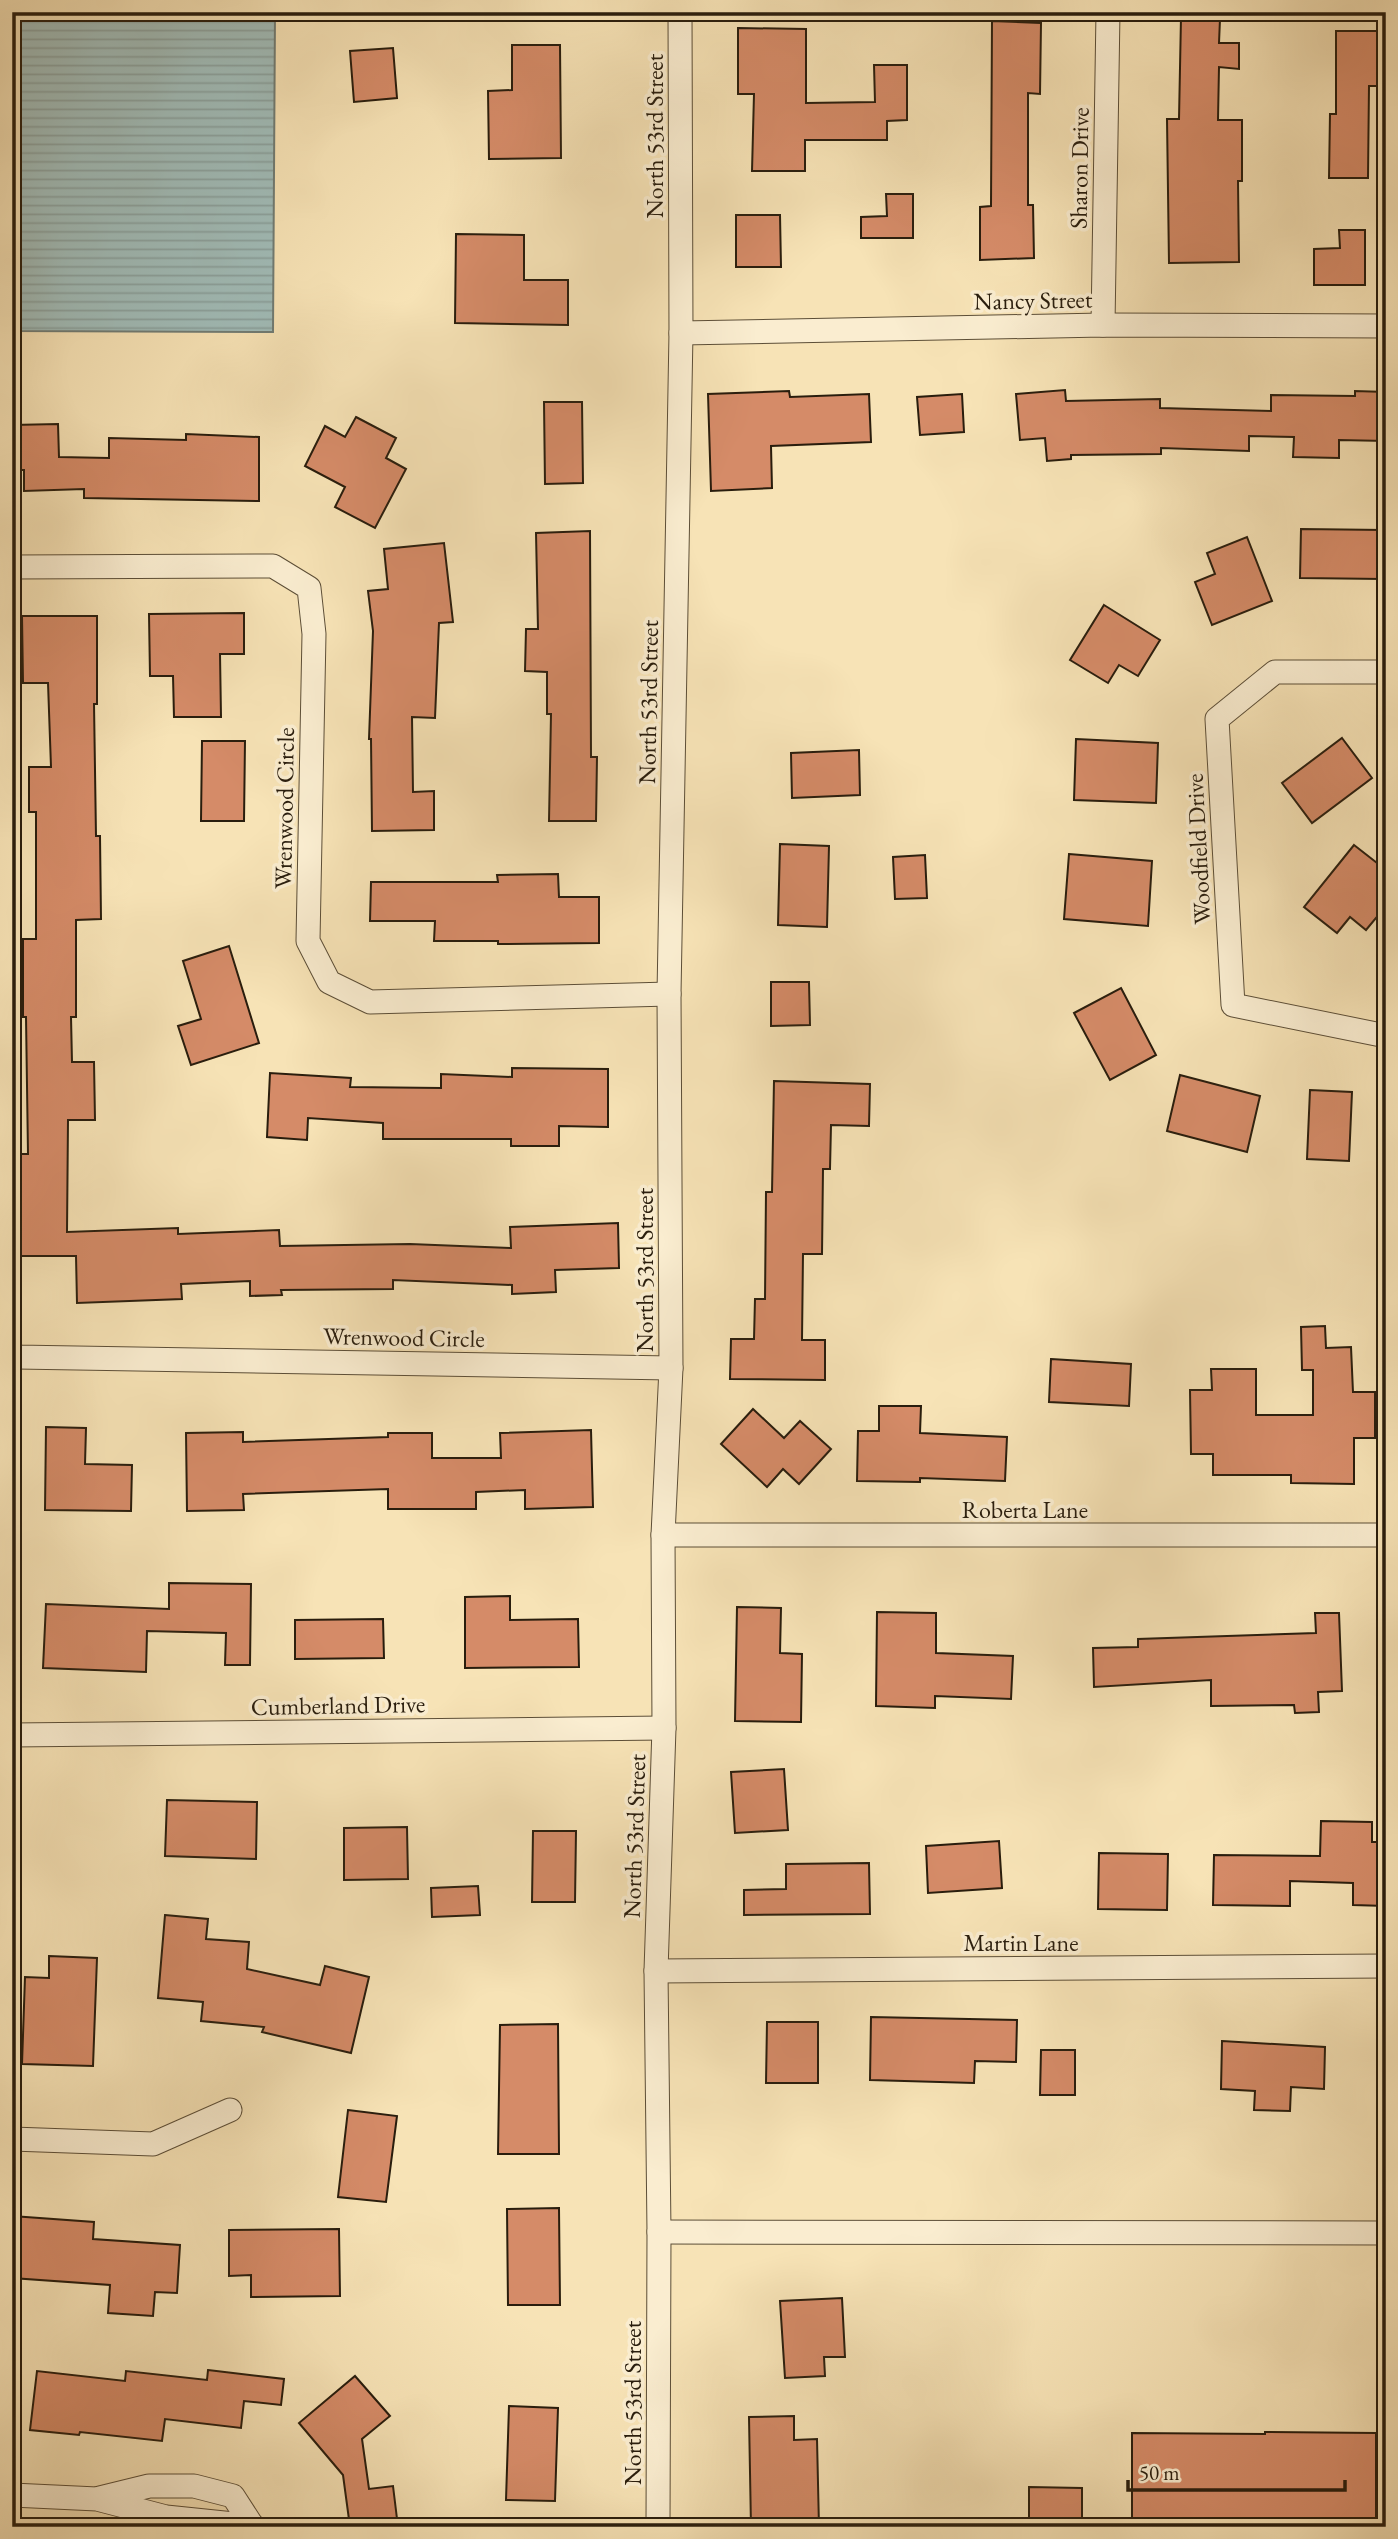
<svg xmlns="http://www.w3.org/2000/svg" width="1398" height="2539" font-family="'EB Garamond',serif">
  <defs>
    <pattern id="water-rules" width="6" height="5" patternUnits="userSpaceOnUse" patternTransform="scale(1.75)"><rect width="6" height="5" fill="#a1bcb8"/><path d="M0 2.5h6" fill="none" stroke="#8ba19d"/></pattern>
  </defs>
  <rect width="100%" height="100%" fill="#f7e3b6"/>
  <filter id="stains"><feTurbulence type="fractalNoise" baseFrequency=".00286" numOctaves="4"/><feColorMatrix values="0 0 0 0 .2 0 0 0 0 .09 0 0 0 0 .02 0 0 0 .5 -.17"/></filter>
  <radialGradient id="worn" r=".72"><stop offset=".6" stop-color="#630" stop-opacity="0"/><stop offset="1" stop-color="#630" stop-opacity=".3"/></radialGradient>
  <path fill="url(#water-rules)" stroke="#717c74" stroke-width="2" d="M 12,12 L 275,12 L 273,332 L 12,331 Z"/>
  <g fill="#d58b68" stroke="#291d0d" stroke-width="2">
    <path d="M 1181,17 L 1220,19 L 1219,43 L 1239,43 L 1239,69 L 1219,67 L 1218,120 L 1242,120 L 1242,181 L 1238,181 L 1239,262 L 1169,263 L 1167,119 L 1179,119 Z"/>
    <path d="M 992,21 L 1041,23 L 1040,94 L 1028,93 L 1028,205 L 1033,205 L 1034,258 L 980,260 L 980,207 L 991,206 Z"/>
    <path d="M 738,28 L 806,29 L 806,103 L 875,102 L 874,65 L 907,65 L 907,120 L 887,121 L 887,140 L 805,140 L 805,171 L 752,171 L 754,94 L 738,94 Z"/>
    <path d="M 1336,31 L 1380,31 L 1380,86 L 1369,86 L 1368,178 L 1329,178 L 1330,114 L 1336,114 Z"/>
    <path d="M 512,45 L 560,45 L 561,158 L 489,159 L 488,91 L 512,90 Z"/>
    <path d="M 393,48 L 397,98 L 354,102 L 350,51 Z"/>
    <path d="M 886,194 L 913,194 L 913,238 L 861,238 L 861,217 L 887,216 Z"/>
    <path d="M 736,215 L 780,215 L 781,267 L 736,267 Z"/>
    <path d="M 1339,230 L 1365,230 L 1365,285 L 1314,285 L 1314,249 L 1340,248 Z"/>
    <path d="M 456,234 L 524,235 L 524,280 L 568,280 L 568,325 L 455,323 Z"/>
    <path d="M 1065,390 L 1066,401 L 1160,399 L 1160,408 L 1271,411 L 1271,395 L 1355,396 L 1355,391 L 1386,392 L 1386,441 L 1339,440 L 1339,458 L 1293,457 L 1294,437 L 1249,436 L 1249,451 L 1161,448 L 1161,454 L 1071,455 L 1071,459 L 1047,461 L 1045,438 L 1020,440 L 1016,394 Z"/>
    <path d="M 789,391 L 790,397 L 869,394 L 871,442 L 771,446 L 772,488 L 711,491 L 708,394 Z"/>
    <path d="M 962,394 L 964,432 L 920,435 L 917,397 Z"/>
    <path d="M 544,402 L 582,402 L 583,483 L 545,484 Z"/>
    <path d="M 356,417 L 396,438 L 386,458 L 406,469 L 375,528 L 335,507 L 345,487 L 305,466 L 325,426 L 345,437 Z"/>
    <path d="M 58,424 L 59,457 L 109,458 L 109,438 L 186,440 L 186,434 L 259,437 L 259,501 L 84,498 L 84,489 L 24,491 L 24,470 L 12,470 L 12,425 Z"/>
    <path d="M 1301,529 L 1384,530 L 1383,579 L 1300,578 Z"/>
    <path d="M 590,531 L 591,757 L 597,757 L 596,821 L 549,821 L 551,714 L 547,714 L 547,672 L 525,671 L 526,629 L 538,629 L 536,533 Z"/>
    <path d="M 1247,537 L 1272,601 L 1212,625 L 1195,582 L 1215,574 L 1207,553 Z"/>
    <path d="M 444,543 L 453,622 L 439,623 L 435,718 L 412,717 L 413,792 L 434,791 L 434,830 L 372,831 L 371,739 L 369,739 L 373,631 L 368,591 L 388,589 L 384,549 Z"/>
    <path d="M 1104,605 L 1160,640 L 1138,676 L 1119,665 L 1108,683 L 1070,660 Z"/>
    <path d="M 244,613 L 244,654 L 220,654 L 221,717 L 174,717 L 173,676 L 150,676 L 149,614 Z"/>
    <path d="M 22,616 L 97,616 L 97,704 L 94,704 L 96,836 L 100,836 L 101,919 L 76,920 L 76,1017 L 71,1017 L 72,1062 L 94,1062 L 95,1120 L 68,1120 L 67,1232 L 178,1228 L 178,1234 L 279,1230 L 280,1246 L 410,1244 L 511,1248 L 510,1227 L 618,1223 L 619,1268 L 555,1270 L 556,1292 L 512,1294 L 512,1285 L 393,1280 L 393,1289 L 281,1290 L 282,1295 L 250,1296 L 250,1281 L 181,1284 L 182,1299 L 77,1303 L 76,1256 L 19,1256 L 20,1154 L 28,1154 L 26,1017 L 23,1017 L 23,939 L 36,939 L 36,812 L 29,812 L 29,767 L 51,767 L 48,683 L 23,683 Z"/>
    <path d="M 1342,738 L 1372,778 L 1312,823 L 1282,783 Z"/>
    <path d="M 1076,739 L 1158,743 L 1156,803 L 1074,800 Z"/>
    <path d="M 202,741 L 245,741 L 244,821 L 201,821 Z"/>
    <path d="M 859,750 L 860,795 L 792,798 L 791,753 Z"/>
    <path d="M 780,844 L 829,846 L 827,927 L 778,925 Z"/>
    <path d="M 1354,845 L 1386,870 L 1386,906 L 1366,930 L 1350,917 L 1337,933 L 1304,907 Z"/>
    <path d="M 1069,854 L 1152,861 L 1148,926 L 1064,919 Z"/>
    <path d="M 925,855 L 927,898 L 895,899 L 893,857 Z"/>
    <path d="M 558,874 L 559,897 L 599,897 L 599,943 L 498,944 L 498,941 L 434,941 L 435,921 L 370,921 L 371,882 L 498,882 L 497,875 Z"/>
    <path d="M 229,946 L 259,1043 L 191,1065 L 178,1026 L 201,1019 L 183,961 Z"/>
    <path d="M 771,982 L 809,982 L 810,1025 L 771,1026 Z"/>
    <path d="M 1121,988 L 1156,1055 L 1110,1080 L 1074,1013 Z"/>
    <path d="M 512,1068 L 608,1069 L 608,1127 L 559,1126 L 559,1146 L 511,1146 L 511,1139 L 383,1139 L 383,1123 L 308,1118 L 307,1140 L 267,1137 L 270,1073 L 351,1078 L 350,1087 L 441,1088 L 441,1074 L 512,1077 Z"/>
    <path d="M 1180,1075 L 1260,1096 L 1247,1152 L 1167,1131 Z"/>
    <path d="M 774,1081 L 870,1084 L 869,1126 L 831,1125 L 830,1169 L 823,1169 L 822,1254 L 803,1254 L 802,1340 L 825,1340 L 825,1380 L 730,1379 L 731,1339 L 754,1339 L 755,1299 L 765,1299 L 766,1192 L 772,1192 Z"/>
    <path d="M 1310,1090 L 1352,1092 L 1349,1161 L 1307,1159 Z"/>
    <path d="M 1325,1326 L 1326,1348 L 1351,1347 L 1353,1392 L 1375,1392 L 1375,1438 L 1354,1438 L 1354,1484 L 1291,1483 L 1291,1475 L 1213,1475 L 1213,1454 L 1191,1454 L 1190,1390 L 1212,1390 L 1211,1369 L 1256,1369 L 1256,1415 L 1313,1415 L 1313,1370 L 1302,1370 L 1301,1327 Z"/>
    <path d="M 1051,1359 L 1131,1364 L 1129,1406 L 1049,1402 Z"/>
    <path d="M 879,1406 L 921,1406 L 920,1433 L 1007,1437 L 1005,1481 L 920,1478 L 920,1482 L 857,1481 L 858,1431 L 879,1431 Z"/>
    <path d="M 753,1409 L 784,1438 L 800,1421 L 831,1449 L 799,1484 L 783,1469 L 767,1487 L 721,1444 Z"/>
    <path d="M 46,1427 L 86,1428 L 85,1464 L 132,1465 L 131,1511 L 45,1510 Z"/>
    <path d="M 591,1430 L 593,1507 L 525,1509 L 525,1490 L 476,1492 L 476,1509 L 388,1509 L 388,1489 L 243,1494 L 244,1510 L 187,1511 L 186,1433 L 243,1432 L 243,1442 L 388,1437 L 388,1433 L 432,1433 L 432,1458 L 501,1458 L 500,1433 Z"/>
    <path d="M 169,1583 L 251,1584 L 250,1665 L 225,1665 L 226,1633 L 147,1631 L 146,1672 L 43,1668 L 46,1604 L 169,1609 Z"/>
    <path d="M 510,1596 L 510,1620 L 578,1619 L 579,1667 L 465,1668 L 465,1597 Z"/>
    <path d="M 737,1607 L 781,1608 L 780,1653 L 802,1654 L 801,1722 L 735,1721 Z"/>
    <path d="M 877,1612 L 936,1613 L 936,1653 L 1013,1656 L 1011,1699 L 935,1696 L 935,1708 L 876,1706 Z"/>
    <path d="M 1315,1613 L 1339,1613 L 1342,1691 L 1318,1692 L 1319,1712 L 1295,1713 L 1294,1705 L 1211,1706 L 1211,1680 L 1094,1687 L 1093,1648 L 1138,1647 L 1138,1639 L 1316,1633 Z"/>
    <path d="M 383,1619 L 384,1658 L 295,1659 L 295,1620 Z"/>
    <path d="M 784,1769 L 788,1830 L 735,1833 L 731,1772 Z"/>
    <path d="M 167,1800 L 257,1802 L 256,1859 L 165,1856 Z"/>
    <path d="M 1321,1821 L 1372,1822 L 1372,1842 L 1386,1842 L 1386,1906 L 1353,1905 L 1353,1883 L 1290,1881 L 1290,1906 L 1213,1905 L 1214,1855 L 1320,1856 Z"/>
    <path d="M 407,1827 L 408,1879 L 344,1880 L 344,1828 Z"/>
    <path d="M 533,1831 L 576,1831 L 575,1902 L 532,1902 Z"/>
    <path d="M 999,1841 L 1002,1888 L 928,1893 L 926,1846 Z"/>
    <path d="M 1099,1853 L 1168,1854 L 1167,1910 L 1098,1909 Z"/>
    <path d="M 869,1863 L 870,1914 L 744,1915 L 744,1890 L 786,1889 L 786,1864 Z"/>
    <path d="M 478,1886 L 480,1915 L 432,1917 L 431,1888 Z"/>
    <path d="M 165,1915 L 208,1919 L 206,1939 L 249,1942 L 247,1969 L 320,1985 L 325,1966 L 369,1977 L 351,2053 L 262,2032 L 264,2027 L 201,2021 L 203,2002 L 158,1998 Z"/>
    <path d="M 49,1956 L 97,1958 L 93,2066 L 22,2064 L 25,1977 L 49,1978 Z"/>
    <path d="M 871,2017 L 1017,2020 L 1016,2062 L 975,2061 L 974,2083 L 870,2080 Z"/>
    <path d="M 767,2022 L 818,2022 L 818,2083 L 766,2083 Z"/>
    <path d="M 558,2024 L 559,2154 L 498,2154 L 500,2025 Z"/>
    <path d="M 1222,2041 L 1325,2047 L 1324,2089 L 1291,2087 L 1290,2111 L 1254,2110 L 1255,2091 L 1221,2089 Z"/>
    <path d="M 1041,2050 L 1075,2050 L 1075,2095 L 1040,2095 Z"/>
    <path d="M 348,2110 L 397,2116 L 386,2202 L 338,2197 Z"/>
    <path d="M 559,2208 L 560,2305 L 508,2305 L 507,2209 Z"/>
    <path d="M 12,2216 L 94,2222 L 93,2239 L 180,2245 L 177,2293 L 155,2292 L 153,2316 L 108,2313 L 110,2285 L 12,2278 Z"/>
    <path d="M 339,2229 L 340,2296 L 251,2297 L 251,2275 L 229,2276 L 229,2230 Z"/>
    <path d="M 842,2298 L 845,2357 L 824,2357 L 825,2376 L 785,2378 L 780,2301 Z"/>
    <path d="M 208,2370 L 284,2379 L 281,2405 L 244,2401 L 241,2428 L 165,2419 L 162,2441 L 80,2432 L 79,2435 L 30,2430 L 37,2371 L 125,2381 L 126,2371 L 207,2380 Z"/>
    <path d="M 355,2376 L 390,2416 L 362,2439 L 369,2489 L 393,2486 L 398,2527 L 350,2527 L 343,2475 L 299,2423 Z"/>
    <path d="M 509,2406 L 558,2408 L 555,2501 L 506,2500 Z"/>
    <path d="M 794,2416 L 794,2440 L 817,2439 L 819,2527 L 751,2527 L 749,2417 Z"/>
    <path d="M 1265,2432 L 1376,2433 L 1376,2527 L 1132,2527 L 1132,2433 L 1265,2434 Z"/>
    <path d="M 1029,2487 L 1082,2488 L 1082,2527 L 1029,2527 Z"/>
  </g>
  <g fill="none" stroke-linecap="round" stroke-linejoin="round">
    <defs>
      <g id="minor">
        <path d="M 1103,325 L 1108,12"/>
        <path d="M 681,333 L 1103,325 L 1386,326"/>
        <path d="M 12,567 L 273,566 L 309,588 L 314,634 L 308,941 L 329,982 L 370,1002 L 669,994"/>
        <path d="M 1386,672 L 1275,672 L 1217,719 L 1233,1005 L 1386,1036"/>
        <path d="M 12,1352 L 17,1357 L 671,1368"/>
        <path d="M 663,1535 L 1386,1535"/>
        <path d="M 12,1735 L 664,1728"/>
        <path d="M 656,1971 L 1386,1966"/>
        <path d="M 12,2139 L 153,2144 L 230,2110"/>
        <path d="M 659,2232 L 1386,2233"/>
        <path d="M 12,2495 L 97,2499 L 166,2517 L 253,2526"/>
        <path d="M 100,2498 L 149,2486 L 194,2486 L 233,2496 L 253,2527"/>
        <path d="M 658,2527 L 659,2232 L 656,1971 L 664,1728 L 663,1535 L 671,1368 L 669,994 L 681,333 L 680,12"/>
      </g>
    </defs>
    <use href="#minor" stroke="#5c4e37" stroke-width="25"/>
    <use href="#minor" stroke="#faedd0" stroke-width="23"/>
  </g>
  <g text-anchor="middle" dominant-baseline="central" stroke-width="7" stroke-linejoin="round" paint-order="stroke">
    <g font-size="24" fill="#291d0d" stroke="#faedd0">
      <text transform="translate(654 136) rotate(-90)">North 53rd Street</text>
      <text transform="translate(1079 168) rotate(-89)">Sharon Drive</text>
      <text transform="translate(1033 300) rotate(-1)">Nancy Street</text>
      <text transform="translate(648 702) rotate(-89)">North 53rd Street</text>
      <text transform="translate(284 808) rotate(-89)">Wrenwood Circle</text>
      <text transform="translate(1198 849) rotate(-93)">Woodfield Drive</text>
      <text transform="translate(644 1270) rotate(-90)">North 53rd Street</text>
      <text transform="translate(404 1337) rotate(1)">Wrenwood Circle</text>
      <text x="1025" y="1509">Roberta Lane</text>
      <text transform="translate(338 1705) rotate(-1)">Cumberland Drive</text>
      <text transform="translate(634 1836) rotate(-88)">North 53rd Street</text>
      <text x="1021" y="1942">Martin Lane</text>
      <text transform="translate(632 2403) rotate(-90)">North 53rd Street</text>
    </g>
  </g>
  <rect width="1398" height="2539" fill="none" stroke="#f7e3b6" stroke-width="42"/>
  <rect x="14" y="14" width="1370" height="2511" fill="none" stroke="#291d0d" stroke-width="3.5"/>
  <rect x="21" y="21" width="1356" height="2497" fill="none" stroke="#291d0d" stroke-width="2"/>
  <path d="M1128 2480v10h217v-10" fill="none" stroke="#291d0d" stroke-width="3.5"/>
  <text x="1139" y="2480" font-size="21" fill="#291d0d" stroke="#faedd0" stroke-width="5" paint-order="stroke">50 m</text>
  <rect width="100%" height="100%" filter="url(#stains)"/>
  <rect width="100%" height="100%" fill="url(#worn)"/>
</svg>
